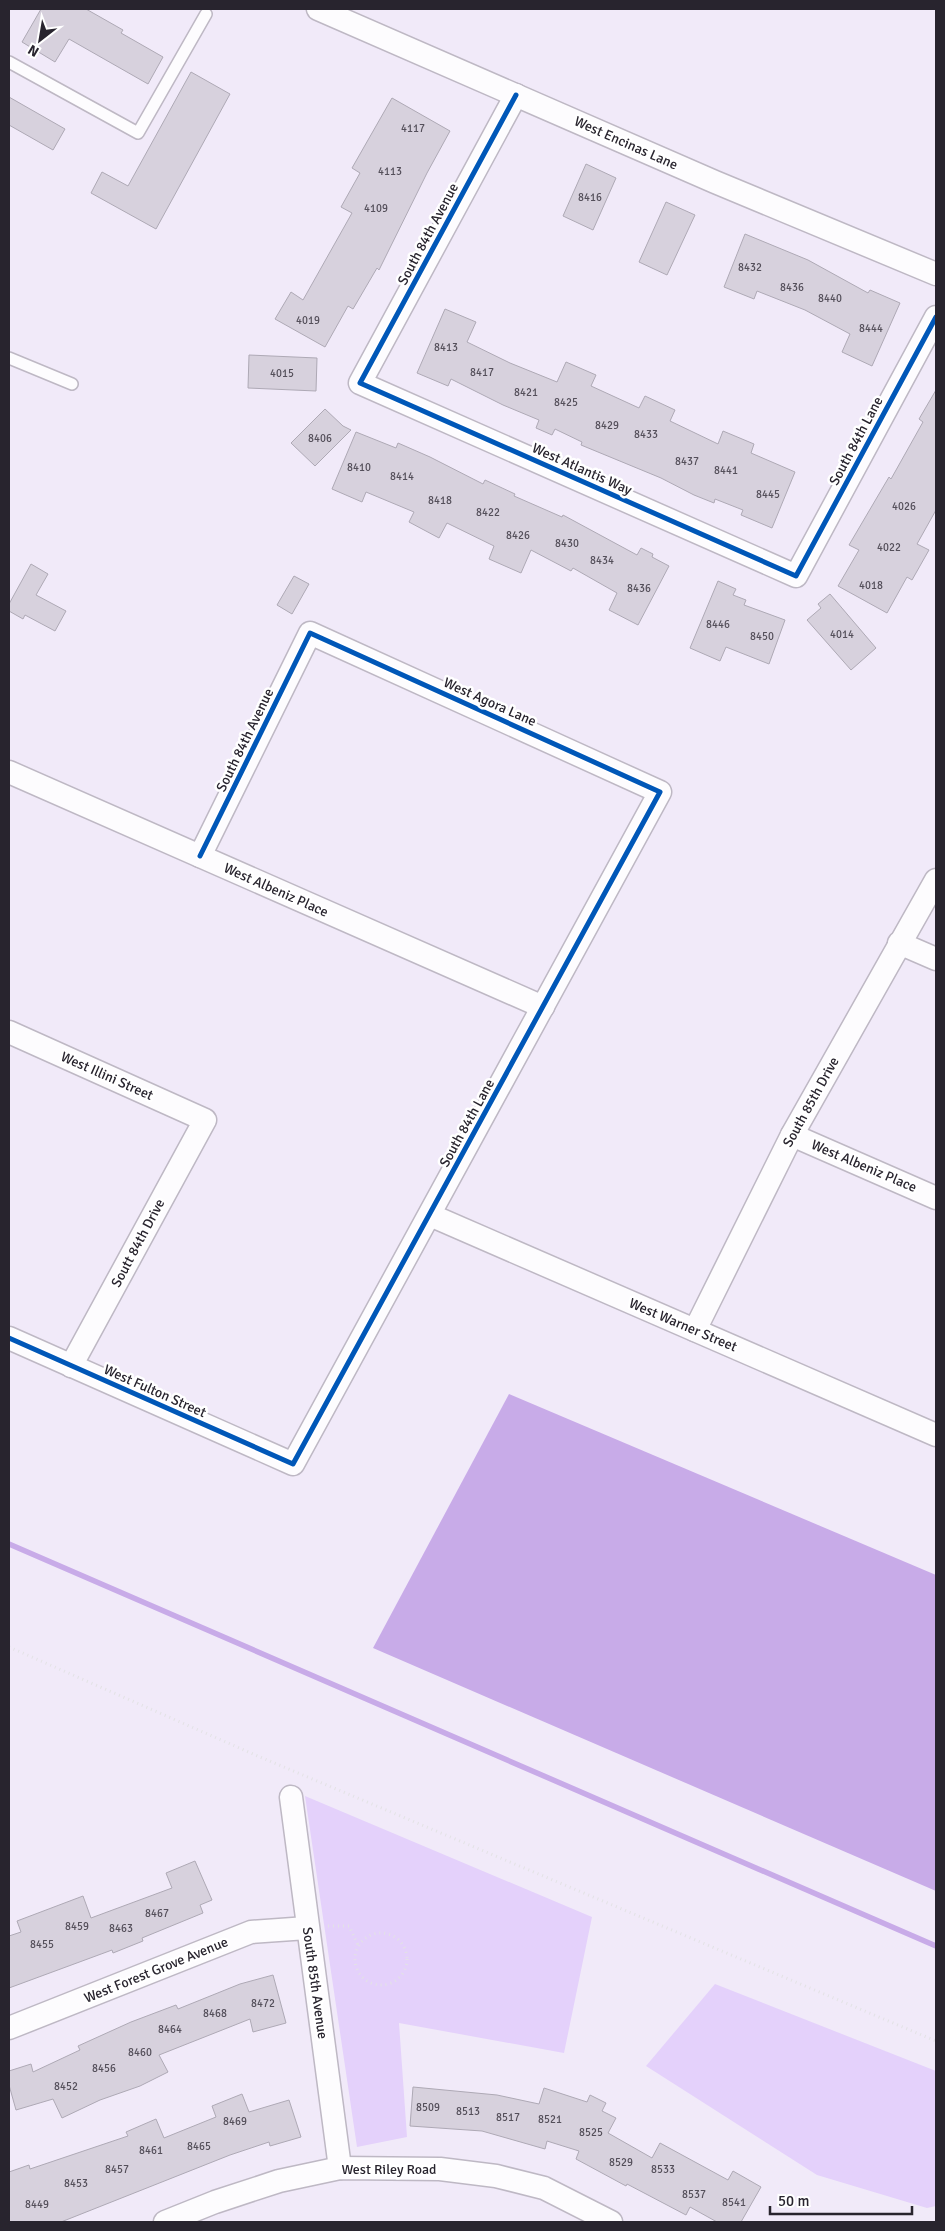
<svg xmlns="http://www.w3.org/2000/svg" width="945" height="2231" font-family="Signika,sans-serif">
  <rect width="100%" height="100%" fill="#f1eaf9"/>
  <g fill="#e4d1fb">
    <path d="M 305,1796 L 592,1917 L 564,2053 L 399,2023 L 407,2137 L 357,2147 Z"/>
    <path d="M 715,1984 L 936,2071 L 936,2206 L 927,2208 L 817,2175 L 646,2066 Z"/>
  </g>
  <path fill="#c8abe8" d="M 509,1394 L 936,1575 L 936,1891 L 373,1648 Z"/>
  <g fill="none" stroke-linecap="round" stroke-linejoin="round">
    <path stroke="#c8abe8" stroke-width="5.5" d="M 9,1544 L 936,1946"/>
  </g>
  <g fill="#d7d1dd" stroke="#aea9b5">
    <path d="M 41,9 L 86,9 L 123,30 L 121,33 L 163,57 L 148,84 L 69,39 L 55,62 L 22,42 Z"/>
    <path d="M 191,72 L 230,94 L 156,229 L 91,193 L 102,172 L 128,186 Z"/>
    <path d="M 9,97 L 65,129 L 53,150 L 9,125 Z"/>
    <path d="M 392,98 L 450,131 L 427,173 L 379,270 L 377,268 L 353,309 L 348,306 L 325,347 L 275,319 L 291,292 L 303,300 L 352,213 L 341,207 L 360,173 L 352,168 Z"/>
    <path d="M 586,164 L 616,178 L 593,230 L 563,216 Z"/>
    <path d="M 666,202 L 695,215 L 667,275 L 639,262 Z"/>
    <path d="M 745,234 L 808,260 L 868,293 L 870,290 L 900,303 L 872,366 L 842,352 L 850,334 L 805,310 L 757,291 L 754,299 L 724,287 Z"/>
    <path d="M 445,309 L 476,322 L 467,342 L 510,363 L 557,382 L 566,362 L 596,375 L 591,386 L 639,408 L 645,396 L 675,410 L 670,421 L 718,444 L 723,431 L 754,444 L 751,453 L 795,472 L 772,528 L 741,515 L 743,510 L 715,499 L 714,503 L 694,495 L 661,478 L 581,445 L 582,442 L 555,429 L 552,435 L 536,428 L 539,420 L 503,405 L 451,379 L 448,386 L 417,373 Z"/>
    <path d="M 249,355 L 317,358 L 316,391 L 248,388 Z"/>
    <path d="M 936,390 L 936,510 L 917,544 L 929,550 L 912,580 L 907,577 L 887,613 L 838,586 L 859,550 L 849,545 L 889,477 L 891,479 L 923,422 L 919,419 Z"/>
    <path d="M 325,409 L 343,426 L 351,430 L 315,466 L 291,443 Z"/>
    <path d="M 356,432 L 396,448 L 398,443 L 430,457 L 483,484 L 485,480 L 515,494 L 514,496 L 562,517 L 563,515 L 637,555 L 641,548 L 653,554 L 652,557 L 669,566 L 638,625 L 609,610 L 617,593 L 573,568 L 571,571 L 531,550 L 521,573 L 489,559 L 494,546 L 447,523 L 439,538 L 409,522 L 414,512 L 366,492 L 362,502 L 332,489 Z"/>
    <path d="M 31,564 L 48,574 L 36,595 L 66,611 L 55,631 L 25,615 L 23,619 L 9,611 L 9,604 Z"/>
    <path d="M 294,576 L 309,584 L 292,614 L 277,605 Z"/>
    <path d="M 718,581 L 736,589 L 733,595 L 746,600 L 744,605 L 785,620 L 769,664 L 726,647 L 720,661 L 690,648 Z"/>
    <path d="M 830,594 L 876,648 L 851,670 L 807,620 L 821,608 L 818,604 Z"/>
    <path d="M 195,1861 L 212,1900 L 200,1905 L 203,1913 L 142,1938 L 143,1941 L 113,1953 L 112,1950 L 9,1988 L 9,1936 L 21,1932 L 17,1921 L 83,1896 L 91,1918 L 172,1888 L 166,1873 Z"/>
    <path d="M 273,1975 L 286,2023 L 253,2032 L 250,2019 L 159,2055 L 168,2072 L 140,2086 L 100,2100 L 62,2118 L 53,2099 L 16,2110 L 9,2085 L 9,2071 L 31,2064 L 33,2072 L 80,2050 L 78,2046 L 131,2022 L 176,2005 L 178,2009 L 240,1984 Z"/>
    <path d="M 413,2087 L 497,2095 L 539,2104 L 544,2088 L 587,2102 L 590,2095 L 606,2103 L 602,2111 L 616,2118 L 608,2133 L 652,2158 L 660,2143 L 728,2180 L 733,2171 L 761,2187 L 741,2222 L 717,2222 L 690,2207 L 686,2215 L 627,2184 L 626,2186 L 576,2159 L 579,2151 L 547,2141 L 545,2149 L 482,2131 L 410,2126 Z"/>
    <path d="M 242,2094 L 249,2112 L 289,2100 L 301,2137 L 270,2146 L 269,2142 L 230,2155 L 61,2222 L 9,2222 L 9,2172 L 29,2165 L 30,2169 L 128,2136 L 126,2132 L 156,2119 L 164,2138 L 216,2117 L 212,2106 Z"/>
  </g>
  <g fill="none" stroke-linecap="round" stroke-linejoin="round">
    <defs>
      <g id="service">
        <path d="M 9,62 L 138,133 L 206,14"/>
        <path d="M 9,358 L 72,384"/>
      </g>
      <g id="minor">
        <path d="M 318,9 L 715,182 L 936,274"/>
        <path d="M 516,95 L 360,383 L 796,576 L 936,317"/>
        <path d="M 9,772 L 543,1007"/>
        <path d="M 899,943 L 936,959"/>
        <path d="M 9,1032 L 205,1120 L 71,1366"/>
        <path d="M 792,1135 L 936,1198"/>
        <path d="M 430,1215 L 936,1435"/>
        <path d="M 695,1330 L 792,1135 L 936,880"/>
        <path d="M 9,1338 L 293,1464 L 660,792 L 310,633 L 200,856"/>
        <path d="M 291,1797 L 340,2168"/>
        <path d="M 9,2028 L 251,1932 L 307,1928"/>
        <path d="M 165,2222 L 215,2202 L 279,2181 L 340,2168 L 440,2169 L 496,2176 L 544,2188 L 611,2222"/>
      </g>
    </defs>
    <use href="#service" stroke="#beb8c4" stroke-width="14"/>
    <use href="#minor" stroke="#beb8c4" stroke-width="25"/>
    <g stroke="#e3e2e5" stroke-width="3" stroke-dasharray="1 4" stroke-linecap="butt">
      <path d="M 9,1647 L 260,1757 L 936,2041"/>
      <path d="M 328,1926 L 349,1926 L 358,1945"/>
      <circle cx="381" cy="1959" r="26"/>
    </g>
    <use href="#service" stroke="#fdfcfe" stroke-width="11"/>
    <use href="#minor" stroke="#fdfcfe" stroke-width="22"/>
    <defs>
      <g id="cycleway">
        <path d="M 516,95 L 360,383 L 796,576 L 936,317"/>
        <path d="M 9,1338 L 293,1464 L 660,792 L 310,633 L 200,856"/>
      </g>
    </defs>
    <use href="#cycleway" stroke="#fff" stroke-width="8"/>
    <use href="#cycleway" stroke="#0057b8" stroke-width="5"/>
  </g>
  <g text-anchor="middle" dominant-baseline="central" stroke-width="5" stroke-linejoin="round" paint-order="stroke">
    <g font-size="11" fill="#544f5a">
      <text x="413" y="128">4117</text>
      <text x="390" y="171">4113</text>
      <text x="590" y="197">8416</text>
      <text x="376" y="208">4109</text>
      <text x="750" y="267">8432</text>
      <text x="792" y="287">8436</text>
      <text x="830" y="298">8440</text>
      <text x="308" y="320">4019</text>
      <text x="871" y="328">8444</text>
      <text x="446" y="347">8413</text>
      <text x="482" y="372">8417</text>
      <text x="282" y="373">4015</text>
      <text x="526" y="392">8421</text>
      <text x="566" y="402">8425</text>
      <text x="607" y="425">8429</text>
      <text x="646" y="434">8433</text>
      <text x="320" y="438">8406</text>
      <text x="687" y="461">8437</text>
      <text x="359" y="467">8410</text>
      <text x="726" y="470">8441</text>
      <text x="402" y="476">8414</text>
      <text x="768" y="494">8445</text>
      <text x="440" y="500">8418</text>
      <text x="904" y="506">4026</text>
      <text x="488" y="512">8422</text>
      <text x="518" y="535">8426</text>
      <text x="567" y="543">8430</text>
      <text x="889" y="547">4022</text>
      <text x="602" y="560">8434</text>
      <text x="871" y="585">4018</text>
      <text x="639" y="588">8436</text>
      <text x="718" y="624">8446</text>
      <text x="842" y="634">4014</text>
      <text x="762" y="636">8450</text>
      <text x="157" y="1913">8467</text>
      <text x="77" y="1926">8459</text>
      <text x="121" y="1928">8463</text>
      <text x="42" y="1944">8455</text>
      <text x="263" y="2003">8472</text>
      <text x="215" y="2013">8468</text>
      <text x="170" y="2029">8464</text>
      <text x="140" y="2052">8460</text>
      <text x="104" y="2068">8456</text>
      <text x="66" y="2086">8452</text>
      <text x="428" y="2107">8509</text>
      <text x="468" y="2111">8513</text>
      <text x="508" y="2117">8517</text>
      <text x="550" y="2119">8521</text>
      <text x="235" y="2121">8469</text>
      <text x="591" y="2132">8525</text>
      <text x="199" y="2146">8465</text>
      <text x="151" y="2150">8461</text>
      <text x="621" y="2162">8529</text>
      <text x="117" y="2169">8457</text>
      <text x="663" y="2169">8533</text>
      <text x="76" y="2183">8453</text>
      <text x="694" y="2194">8537</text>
      <text x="734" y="2202">8541</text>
      <text x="37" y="2204">8449</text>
    </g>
    <g font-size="14" fill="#28242e" stroke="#fff">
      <text transform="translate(626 143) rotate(24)">West Encinas Lane</text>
      <text transform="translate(428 234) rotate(-62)">South 84th Avenue</text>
      <text transform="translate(856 441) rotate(-62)">South 84th Lane</text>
      <text transform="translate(582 469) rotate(24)">West Atlantis Way</text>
      <text transform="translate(490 702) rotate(24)">West Agora Lane</text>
      <text transform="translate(245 740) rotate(-64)">South 84th Avenue</text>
      <text transform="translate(276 890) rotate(24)">West Albeniz Place</text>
      <text transform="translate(107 1076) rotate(24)">West Illini Street</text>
      <text transform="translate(811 1102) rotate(-61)">South 85th Drive</text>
      <text transform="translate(467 1123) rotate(-61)">South 84th Lane</text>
      <text transform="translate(864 1166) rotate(23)">West Albeniz Place</text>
      <text transform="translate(138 1243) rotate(-62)">Soutt 84th Drive</text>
      <text transform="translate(683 1325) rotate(23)">West Warner Street</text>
      <text transform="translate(155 1391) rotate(24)">West Fulton Street</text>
      <text transform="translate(156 1970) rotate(-22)">West Forest Grove Avenue</text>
      <text transform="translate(315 1983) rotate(82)">South 85th Avenue</text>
      <text x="389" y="2169">West Riley Road</text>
    </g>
  </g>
  <rect width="945" height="2231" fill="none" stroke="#28242e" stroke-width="20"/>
  <g transform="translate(40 40) rotate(211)" stroke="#ffffff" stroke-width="4" paint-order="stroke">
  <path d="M0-4L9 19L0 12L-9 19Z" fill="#28242e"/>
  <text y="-8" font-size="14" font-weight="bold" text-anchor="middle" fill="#28242e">N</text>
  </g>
  <path d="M770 2206v8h142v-8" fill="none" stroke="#28242e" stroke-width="2.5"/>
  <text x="778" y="2206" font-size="15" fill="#28242e" stroke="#ffffff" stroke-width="4" paint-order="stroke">50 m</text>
</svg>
